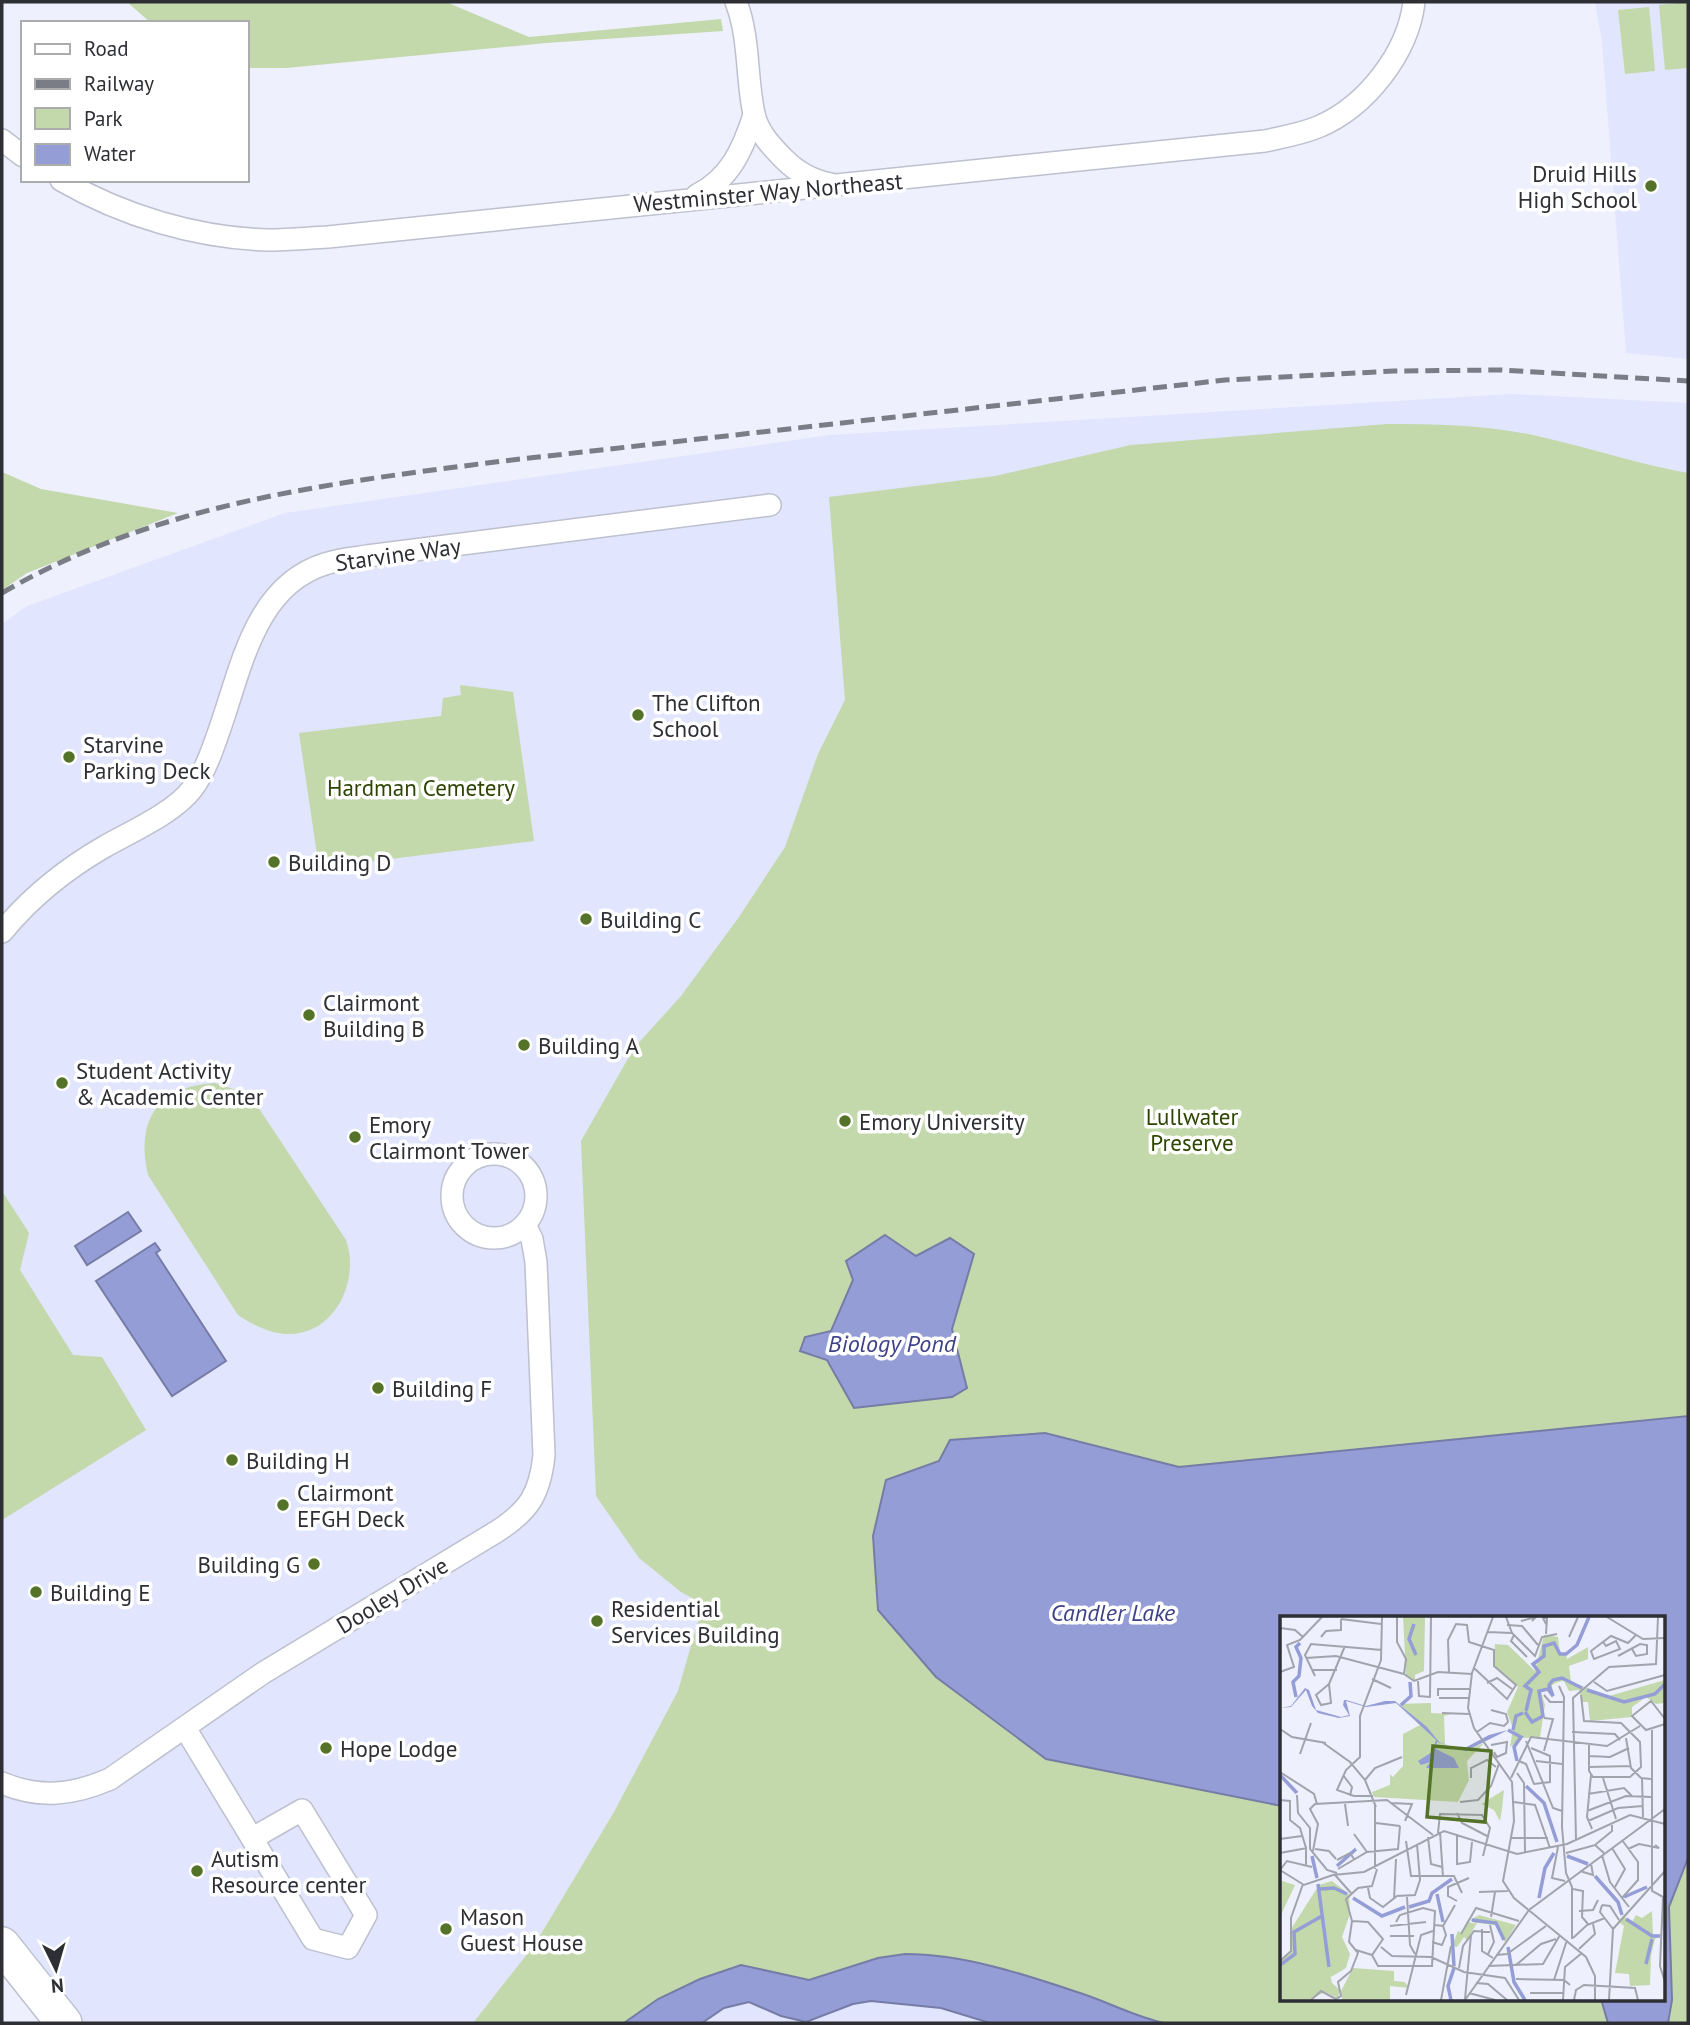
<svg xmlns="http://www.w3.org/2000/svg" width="1690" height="2025" font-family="'PT Sans',sans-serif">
  <rect width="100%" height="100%" fill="#eef0fd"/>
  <g fill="#e1e5fd" fill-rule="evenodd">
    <path d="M 1595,2 L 1688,2 L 1688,359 L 1626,353 L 1602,42 Z"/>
    <path d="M 1513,394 L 1688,403 L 1688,2023 L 756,1988 L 665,2023 L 64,2023 L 2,1945 L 2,624 L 27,606 L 285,513 L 830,435 ZM 1282,1617 L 1664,1617 L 1664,1999 L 1282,1999 Z"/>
    <path d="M 881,1991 L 1034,2023 L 680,2023 L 716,2001 Z"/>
  </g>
  <g fill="#c3d8ab" fill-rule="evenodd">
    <path d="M 127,2 L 446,2 L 529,37 L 721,19 L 723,31 L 546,43 L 286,68 L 247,68 L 247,23 L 151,23 Z"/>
    <path d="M 1688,2 L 1688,68 L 1665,70 L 1659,5 Z"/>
    <path d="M 1649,7 L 1655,71 L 1625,74 L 1618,10 Z"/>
    <path d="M 1387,424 C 1437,424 1488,425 1537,436 C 1588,447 1637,464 1688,473 L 1688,2023 L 1084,2023 L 756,1988 L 665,2023 L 473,2023 L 535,1944 L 614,1812 L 678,1691 L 703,1604 L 681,1592 L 639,1558 L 596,1496 L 581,1141 L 634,1048 L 681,996 L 739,917 L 785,847 L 818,754 L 845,700 L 829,497 L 995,476 L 1131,445 ZM 1282,1617 L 1664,1617 L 1664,1999 L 1282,1999 Z"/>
    <path d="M 2,472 L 41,489 L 178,513 L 27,573 L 2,590 Z"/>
    <path d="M 460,685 L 513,692 L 534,841 L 319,868 L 299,733 L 441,716 L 443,698 L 461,695 Z"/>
    <path d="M 215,1083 L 242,1092 L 254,1101 L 346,1240 C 360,1279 336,1334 289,1334 C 271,1334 253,1325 238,1315 L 148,1175 C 135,1120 158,1086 215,1083 Z"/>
    <path d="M 2,1191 L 29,1233 L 20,1270 L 73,1355 L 102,1357 L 146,1430 L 2,1520 Z"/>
  </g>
  <g fill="#959dd7" stroke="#767ca6" stroke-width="2">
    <path d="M 128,1212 L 141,1231 L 87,1265 L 75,1246 Z"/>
    <path d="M 885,1235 L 916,1256 L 950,1238 L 974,1254 L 952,1329 L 967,1388 L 952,1397 L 854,1408 L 827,1360 L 800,1351 L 805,1337 L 831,1331 L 853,1280 L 846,1261 Z"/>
    <path d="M 155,1243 L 160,1250 L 156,1253 L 226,1361 L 172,1396 L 96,1281 Z"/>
    <path d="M 1688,1416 L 1688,1858 L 1669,1907 L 1672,2000 L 1668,2023 L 1608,2023 L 1601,1999 L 1664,1999 L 1664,1617 L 1282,1617 L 1282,1806 L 1046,1759 L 936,1677 L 878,1610 L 873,1536 L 886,1480 L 939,1461 L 950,1440 L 1045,1433 L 1179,1467 Z"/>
    <path d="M 905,1954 C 965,1954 1026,1975 1083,1994 C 1110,2003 1136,2017 1164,2023 L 990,2023 L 941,2008 L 871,2001 L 853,2004 L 806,2022 L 781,2016 L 749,2002 L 724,2008 L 702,2023 L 624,2023 L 658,1999 L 700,1979 L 741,1965 L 809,1980 L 878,1958 Z"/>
  </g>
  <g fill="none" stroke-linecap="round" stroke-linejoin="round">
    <defs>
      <g id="street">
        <path d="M 736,2 C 750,38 746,77 754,114 C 758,132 771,146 784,159 C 797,172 813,181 831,184"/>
        <path d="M 2,140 L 23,156"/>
        <path d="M 61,180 C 123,216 197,238 268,240 C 288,240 308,238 328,237 L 1265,141 C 1283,137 1301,134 1318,127 C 1366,107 1408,53 1414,2"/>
        <path d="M 697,195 C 730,179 743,149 754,115"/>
        <path d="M 2,932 C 30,898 66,869 104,847 C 130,832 174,813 192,789 C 205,772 212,751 219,731 C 241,670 254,586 325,564 C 339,559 354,558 367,556 L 770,505"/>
        <circle cx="494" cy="1196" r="42"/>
        <path d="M 185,1728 L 313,1939 L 348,1948 L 366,1915 L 302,1810 L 253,1838"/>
        <path d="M 2,1783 C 40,1799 73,1795 110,1779 L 263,1673 L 496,1532 C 529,1511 540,1494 544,1455 L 536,1262 L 532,1239 L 525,1225"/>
      </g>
      <path id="primary" d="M 2,1945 L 64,2023"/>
    </defs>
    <use href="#street" stroke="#bdc0cf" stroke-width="24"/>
    <use href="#primary" stroke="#bdc0cf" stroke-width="38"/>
    <use href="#street" stroke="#fff" stroke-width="21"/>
    <use href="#primary" stroke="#fff" stroke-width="35"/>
    <path stroke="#7b7d86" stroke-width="5" stroke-dasharray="14 7" stroke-linecap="butt" d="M 2,593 C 156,503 330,483 503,461 L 1225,380 L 1394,371 L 1501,370 L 1688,381"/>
  </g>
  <g fill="#557328" stroke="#fff" stroke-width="2.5">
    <circle cx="1651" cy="186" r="7"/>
    <circle cx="638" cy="715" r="7"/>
    <circle cx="69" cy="757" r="7"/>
    <circle cx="274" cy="862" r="7"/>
    <circle cx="586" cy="919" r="7"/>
    <circle cx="309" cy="1015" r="7"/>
    <circle cx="524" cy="1045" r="7"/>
    <circle cx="62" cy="1083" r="7"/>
    <circle cx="845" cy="1121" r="7"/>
    <circle cx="355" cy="1137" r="7"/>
    <circle cx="378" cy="1388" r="7"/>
    <circle cx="232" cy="1460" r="7"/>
    <circle cx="283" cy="1505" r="7"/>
    <circle cx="314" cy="1564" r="7"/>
    <circle cx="36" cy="1592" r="7"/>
    <circle cx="597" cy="1621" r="7"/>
    <circle cx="326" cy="1748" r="7"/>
    <circle cx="197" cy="1871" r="7"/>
    <circle cx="446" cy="1929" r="7"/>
  </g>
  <g text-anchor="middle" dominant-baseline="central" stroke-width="7" stroke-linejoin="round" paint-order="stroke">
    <g font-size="23" fill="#2e2f35" stroke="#fff" text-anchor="start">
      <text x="1637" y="173" text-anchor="end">Druid Hills<tspan x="1637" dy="26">High School</tspan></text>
      <text x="652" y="702">The Clifton<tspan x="652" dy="26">School</tspan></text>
      <text x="83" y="744">Starvine<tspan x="83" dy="26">Parking Deck</tspan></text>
      <text x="288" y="862">Building D</text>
      <text x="600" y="919">Building C</text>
      <text x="323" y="1002">Clairmont<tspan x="323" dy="26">Building B</tspan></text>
      <text x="538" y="1045">Building A</text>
      <text x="76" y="1070">Student Activity<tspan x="76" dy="26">&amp; Academic Center</tspan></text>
      <text x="859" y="1121">Emory University</text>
      <text x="369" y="1124">Emory<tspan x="369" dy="26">Clairmont Tower</tspan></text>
      <text x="392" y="1388">Building F</text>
      <text x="246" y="1460">Building H</text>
      <text x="297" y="1492">Clairmont<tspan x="297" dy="26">EFGH Deck</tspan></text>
      <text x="300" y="1564" text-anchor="end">Building G</text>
      <text x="50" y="1592">Building E</text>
      <text x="611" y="1608">Residential<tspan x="611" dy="26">Services Building</tspan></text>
      <text x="340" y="1748">Hope Lodge</text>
      <text x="211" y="1858">Autism<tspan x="211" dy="26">Resource center</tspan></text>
      <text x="460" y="1916">Mason<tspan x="460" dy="26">Guest House</tspan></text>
    </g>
    <g font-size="23" fill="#2e2f35" stroke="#fff">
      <text transform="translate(768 192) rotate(-5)">Westminster Way Northeast</text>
      <text transform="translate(398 554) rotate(-8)">Starvine Way</text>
      <text transform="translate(392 1595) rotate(-31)">Dooley Drive</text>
    </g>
    <g font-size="23" fill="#2e4503" stroke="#fff">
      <text x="421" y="787">Hardman Cemetery</text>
      <text x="1192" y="1116">Lullwater<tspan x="1192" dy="26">Preserve</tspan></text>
    </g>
    <g font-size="24" font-style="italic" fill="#3f4288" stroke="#fff">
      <text x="892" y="1343">Biology Pond</text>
      <text x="1113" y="1612">Candler Lake</text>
    </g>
  </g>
  <g transform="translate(1280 1616)">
    <rect width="385" height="385" fill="#eef0fd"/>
    <path d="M 123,1 L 145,1 L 144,55 L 135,59 L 135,65 L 126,59 ZM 264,19 L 278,21 L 280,37 L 286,38 L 287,43 L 308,31 L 308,43 L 289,50 L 291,66 L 329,80 L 385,64 L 384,87 L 376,88 L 366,81 L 352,91 L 352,101 L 310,105 L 308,86 L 302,86 L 299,74 L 289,75 L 284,65 L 278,66 L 272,69 L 273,82 L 267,74 L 261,76 L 265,89 L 260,121 L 242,122 L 230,131 L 233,113 L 227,96 L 238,71 L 214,50 L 215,28 L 228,29 L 255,55 ZM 151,87 L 151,97 L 171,98 L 164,100 L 165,129 L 187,134 L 204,127 L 187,145 L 189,164 L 178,186 L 94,181 L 92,176 L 110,169 L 110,158 L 113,161 L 123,150 L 123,118 L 142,108 L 119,88 ZM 224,174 L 222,193 L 220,205 L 214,194 L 201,188 ZM 2,265 L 15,269 L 0,301 L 0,268 ZM 52,265 L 69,278 L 70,298 L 62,321 L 70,338 L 66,352 L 51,361 L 50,358 L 52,367 L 60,374 L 58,382 L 45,376 L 30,384 L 0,384 L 0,345 L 11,336 L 11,313 L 39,269 ZM 372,295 L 373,319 L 382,319 L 375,323 L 371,339 L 370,369 L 350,370 L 349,358 L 335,357 L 344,310 L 338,305 L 343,300 L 352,306 L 356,299 L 362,302 ZM 199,299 L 236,309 L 225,326 L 215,309 L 197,307 L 187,324 L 184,321 L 177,331 L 172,330 L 178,315 L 182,317 L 188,306 L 196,308 L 190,304 ZM 73,352 L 114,355 L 114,365 L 125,366 L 129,372 L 110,370 L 110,384 L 62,384 L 61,375 Z" fill="#c3d8ab"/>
    <path d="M 25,72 L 29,74 L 36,94 L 61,101 L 69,99 L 63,89 L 64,84 L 66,84 L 86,90 L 105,85 L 115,85 L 147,111 L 159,126 L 181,134 L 209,119 L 228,114 L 186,135 L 157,126 L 156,133 L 174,142 L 179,152 L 146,152 L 150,146 L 141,149 L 138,145 L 152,136 L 156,124 L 116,87 L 86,91 L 66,85 L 70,100 L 59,102 L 38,97 L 32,90 L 26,74 L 11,91 L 0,92 L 11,90 Z" fill="#959dd7"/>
    <path fill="none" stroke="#959dd7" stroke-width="3.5" d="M 134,8 L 129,23 L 136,39M 307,74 L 344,86 L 375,78 L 385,68M 16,81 L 13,66 L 19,60 L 21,42 L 16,31 L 20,27M 121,89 L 131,80 L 130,66M 246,95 L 251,74 L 245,70 L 259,56 L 253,48 L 264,40 L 264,30 L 274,27 L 280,38 L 286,38 L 297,29 L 309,1M 245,96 L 252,106 L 263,100 L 259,75 L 268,73 L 273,80 L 269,69 L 273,64 L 282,62 L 302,72M 228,114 L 241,121 L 234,131 L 237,145M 233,114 L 236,100 L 243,97M 0,159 L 17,177M 246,170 L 264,187 L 277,226M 32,240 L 37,262M 287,240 L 308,248M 57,250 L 76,233M 315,260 L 338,286 L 342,299M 38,268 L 49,351M 40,273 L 54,272 L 67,278M 157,278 L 163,306M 344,281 L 367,271M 73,282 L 102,300 L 125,291M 259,282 L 265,252 L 274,237M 129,291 L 149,285 L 152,277 L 172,263M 346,303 L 372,320 L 380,320M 192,304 L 216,307 L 224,324M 172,318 L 174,350M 228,331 L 234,366 L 245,384M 366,348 L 372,323M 0,349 L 15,338 L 14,316 L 42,300M 171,384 L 168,370 L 174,352"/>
    <path fill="none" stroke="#a1a3ad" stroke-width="2" d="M 117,1 L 117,26 L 126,43 L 124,58M 213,1 L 192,57 L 188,92 L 194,112 L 232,166 L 234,205 L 223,265 L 234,282 L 306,341 L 315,360 L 315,384M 226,1 L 232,17 L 255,40 L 262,21 L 277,18M 327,1 L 363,23 L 385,22M 61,3 L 101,8M 241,5 L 256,1 L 252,5M 266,8 L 263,2 L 267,2 L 266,18M 227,9 L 242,10 L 258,29M 0,12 L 15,14 L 23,21M 207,16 L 232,17M 234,19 L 231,25 L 247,41M 41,21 L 46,15 L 61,14 L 61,3M 289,21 L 298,1M 323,26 L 326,30 L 336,25 L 340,33 L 314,43 L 311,35 L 331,20 L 348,27 L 356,19M 338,40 L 360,28 L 367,29 L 367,38 L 356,40 L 352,33M 26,42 L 56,40 L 124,58M 33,54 L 57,54M 0,56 L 14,51 L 7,29 L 20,24 L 42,1M 169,57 L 168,24 L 176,8 L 187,9 L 189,26 L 214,34 L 214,50 L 236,69 L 227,83 L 194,52M 124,58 L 134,65 L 158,56 L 192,58M 35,60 L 25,39 L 31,28 L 102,34M 92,63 L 111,72M 138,65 L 139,80 L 150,81 L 151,1M 314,66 L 327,75 L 385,59M 207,67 L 217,62 L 232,73M 49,68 L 51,87 L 41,89 L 36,79 ZM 49,68 L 65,30M 279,70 L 284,81 L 282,211 L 286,257 L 292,271 L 292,323M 264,79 L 270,86 L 283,86M 301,79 L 304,105 L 341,107 L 360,126 L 361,151 L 350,161 L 313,161 L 309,155 L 309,128M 158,80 L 158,73 L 190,73M 159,82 L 189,82M 162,97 L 189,98M 264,102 L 273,103 L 264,135M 385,103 L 371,85 L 352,100 L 366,114 L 385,108M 0,113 L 12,121 L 46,127M 372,114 L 372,275 L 385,282M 197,116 L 210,107 L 224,110 L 228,106 L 226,98 L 211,94M 292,116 L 335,118 L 340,124M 346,122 L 351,152 L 361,162 L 371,163M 246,125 L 273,192 L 282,195M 42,126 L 70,146 L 85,164 L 96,191M 211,129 L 227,126 L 226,137 L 217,141 L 214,136M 20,138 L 31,107M 309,140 L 330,141 L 349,132M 239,145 L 246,148 L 254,168 L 270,166 L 270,140 L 251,132M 256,145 L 282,148M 309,151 L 351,150M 0,156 L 34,178 L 37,188M 237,157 L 244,167 L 245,236M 63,159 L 72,171 L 70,180M 311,159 L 307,201 L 312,213M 191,162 L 191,152 L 207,144 L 216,151M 231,162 L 251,121 L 327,130 L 360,110M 323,162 L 336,203M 362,162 L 363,201M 85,164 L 95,152 L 122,141M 308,178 L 344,172 L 352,180M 17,179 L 18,197 L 30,212 L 30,233 L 47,254 L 57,257M 93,180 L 74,180 L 57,174 L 66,154 L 80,141 L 80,100 L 101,44 L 102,1M 0,184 L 10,185 L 10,204 L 20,212 L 26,232 L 26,250M 180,186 L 198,184 L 211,170 L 219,148M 234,186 L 255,189 L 270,232M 111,187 L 132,188 L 125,205M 65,188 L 68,210M 95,189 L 95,253M 307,195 L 346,180 L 371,181M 177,197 L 182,207 L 209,221M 308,205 L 338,192 L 363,190M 96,207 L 120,210M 160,216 L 163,261M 158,217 L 160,198 L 202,199 L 210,212 L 203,240M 74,218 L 87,236M 177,218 L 177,248 L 190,246 L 192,226M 148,221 L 151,248 L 162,251M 231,222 L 268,222M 0,223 L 22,220M 296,224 L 293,82 L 329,51 L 376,48 L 378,1M 342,224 L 358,246 L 358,264 L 342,282M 126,225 L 131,260 L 174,260 L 182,277M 315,229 L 332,215 L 332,207M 278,231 L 272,262 L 285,265M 332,232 L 345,253 L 335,271M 35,233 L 49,235 L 56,243M 348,233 L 359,228 L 379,232 L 375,229M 33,235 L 38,208 L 30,193 L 35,188 L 107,184 L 153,219M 0,237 L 27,232M 286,237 L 315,229 L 324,237M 322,239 L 330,266 L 349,291M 57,244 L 70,237 L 74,243M 58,253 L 87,236 L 118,233 L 120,210M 0,254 L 7,245 L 32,251M 0,254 L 24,269 L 53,259 L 84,256 L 164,215 L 237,238 L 287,228 L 350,199 L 385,208M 300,255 L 313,259 L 311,247M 55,259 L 71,277M 88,272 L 90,282 L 103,291 L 117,280 L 135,279 L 140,264 L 137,228M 293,273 L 303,275 L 302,301 L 308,308M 199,276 L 228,275M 127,281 L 130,329 L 135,338M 383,281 L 380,350 L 385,366M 114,283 L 116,243M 177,285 L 168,280 L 168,271 L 189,262M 322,289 L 320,296 L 333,313M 322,289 L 330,290 L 339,304M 299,295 L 313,294 L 318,284M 211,301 L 215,276M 72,305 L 88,306 L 103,323 L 92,339 L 76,334M 110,310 L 146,306M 163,310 L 175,289M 202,313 L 202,335 L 213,342M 181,318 L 196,292 L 239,305M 110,320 L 134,320M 293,322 L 307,309 L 325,302M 152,326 L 162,329 L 166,319 L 163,310 L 155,309M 101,331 L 112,340 L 151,341 L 184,356 L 225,362 L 239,384M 299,333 L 315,318 L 313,308M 208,338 L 214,326 L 210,309M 92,339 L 98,350 L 152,350 L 155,295 L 143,292 L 120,299 L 116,306M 216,339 L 227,338 L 266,310M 0,345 L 11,335 L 11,302 L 23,268M 236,349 L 261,328 L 276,323M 208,350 L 263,348 L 280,319M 179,352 L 183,330 L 194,315 L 210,316M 236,363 L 284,364 L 290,369M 274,364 L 287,324M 196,367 L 208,368 L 227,384M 189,377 L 215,384M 250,377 L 283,377M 126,379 L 141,319 L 153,315M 185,383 L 191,319M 31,384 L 41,375 L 56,383 L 61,380 L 58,366 L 71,355 L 78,337 L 69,326 L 72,305 L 66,283 L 78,272 L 92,270 L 97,253M 161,384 L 171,330M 185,384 L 249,294 L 385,193M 283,384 L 285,351 L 302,337M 294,384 L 296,374 L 304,369 L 355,372 L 358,384M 329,384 L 333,313 L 385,255"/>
    <path fill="#557328" fill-opacity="0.15" stroke="#557328" stroke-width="3.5" d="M 153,130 L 211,135 L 205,206 L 147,201 Z"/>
    <rect width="385" height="385" fill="none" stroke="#2e2f35" stroke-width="3.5"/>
  </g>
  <rect width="1690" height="2025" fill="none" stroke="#2e2f35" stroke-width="7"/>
  <rect x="21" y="21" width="228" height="161" fill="#ffffff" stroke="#abacae" stroke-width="2"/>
  <rect x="35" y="44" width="35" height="10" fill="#ffffff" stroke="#abacae" stroke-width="2"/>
  <text x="84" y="56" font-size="21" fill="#2e2f35">Road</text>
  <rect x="35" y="79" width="35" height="10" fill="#7b7d86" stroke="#abacae" stroke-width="2"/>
  <text x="84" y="91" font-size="21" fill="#2e2f35">Railway</text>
  <rect x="35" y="108" width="35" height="21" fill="#c3d8ab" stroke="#abacae" stroke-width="2"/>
  <text x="84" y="126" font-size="21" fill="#2e2f35">Park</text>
  <rect x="35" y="144" width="35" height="21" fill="#959dd7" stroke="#abacae" stroke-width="2"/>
  <text x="84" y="161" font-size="21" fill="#2e2f35">Water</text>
  <g transform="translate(56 1969) rotate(175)" stroke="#ffffff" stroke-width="5" paint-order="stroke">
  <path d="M0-5L12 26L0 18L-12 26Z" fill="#2e2f35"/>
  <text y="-10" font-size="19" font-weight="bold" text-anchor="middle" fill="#2e2f35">N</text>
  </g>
</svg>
